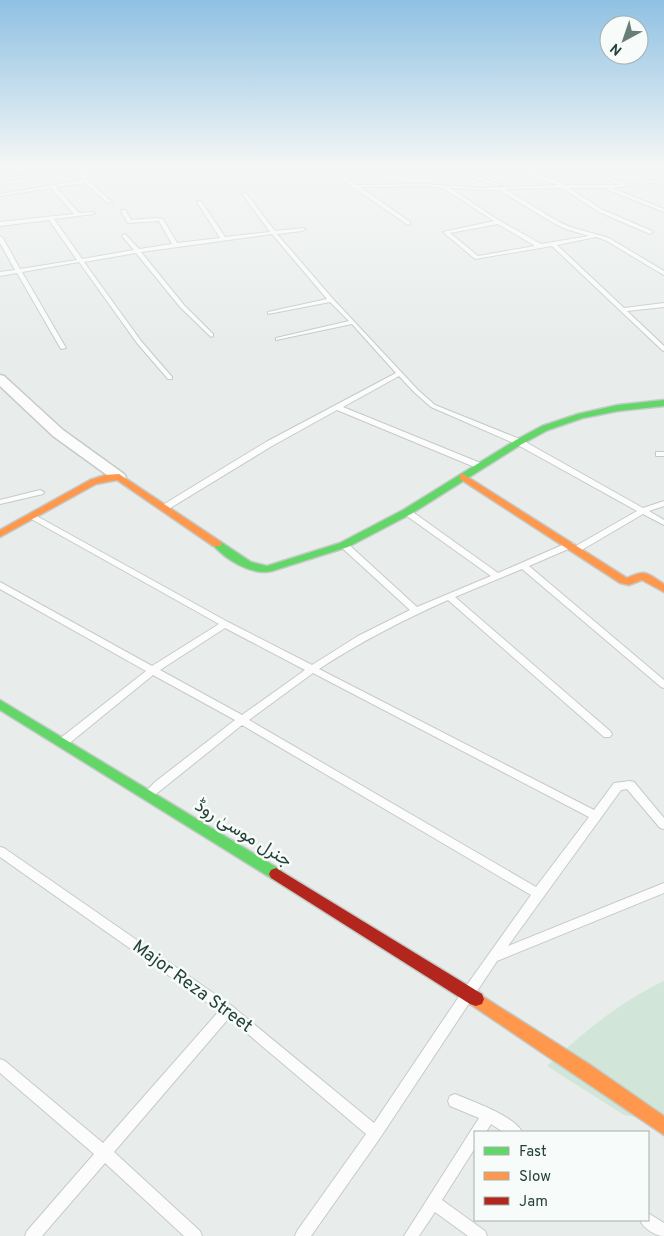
<svg xmlns="http://www.w3.org/2000/svg" width="664" height="1236" font-family="Overpass,Vazirmatn,sans-serif">
  <rect width="100%" height="100%" fill="#e8edeb"/>
  <path fill="#d1e6d8" d="M 664,981 L 664,1122 L 624,1115 L 547,1066 C 581,1034 621,1001 664,981 Z"/>
  <g fill="none" stroke-linecap="round" stroke-linejoin="round">
    <defs>
      <g id="lane">
        <path d="M 72,168 L 80,169 L 88,180 L 112,202 L 108,203 L 85,183 L 56,187 L 79,213 L 93,212 L 95,213 L 93,214 L 54,219 L 82,259 L 134,250 L 122,236 L 125,234 L 139,249 L 172,244 L 159,221 L 128,223 L 121,211 L 123,210 L 125,210 L 131,220 L 156,218 L 163,219 L 177,243 L 220,238 L 197,202 L 199,201 L 201,201 L 225,237 L 270,232 L 242,194 L 246,193 L 275,231 L 304,228 L 305,229 L 302,231 L 277,234 L 333,299 L 418,390 L 435,405 L 522,440 L 643,508 L 664,501 L 664,506 L 649,511 L 664,520 L 664,525 L 643,514 L 580,551 L 574,551 L 573,549 L 574,547 L 637,511 L 516,444 L 431,407 L 414,392 L 399,376 L 343,407 L 483,464 L 483,468 L 477,468 L 337,410 L 272,446 L 167,510 L 161,510 L 160,508 L 161,506 L 266,442 L 396,373 L 352,324 L 276,340 L 276,338 L 349,321 L 330,302 L 268,314 L 268,312 L 327,299 L 272,234 L 141,252 L 184,305 L 213,334 L 213,336 L 211,337 L 180,307 L 136,253 L 84,262 L 141,341 L 172,377 L 172,379 L 168,379 L 137,343 L 79,262 L 22,272 L 66,348 L 61,349 L 17,273 L 0,276 L 0,272 L 15,270 L 0,243 L 0,236 L 3,238 L 20,269 L 77,260 L 49,220 L 0,226 L 0,222 L 74,214 L 51,188 L 0,196 L 0,194 L 83,180 L 75,170 L 0,181 L 0,179 Z"/>
        <path d="M 322,168 L 329,168 L 347,173 L 348,179 L 356,185 L 424,184 L 482,188 L 558,185 L 504,168 L 511,168 L 559,181 L 564,185 L 622,185 L 568,168 L 575,168 L 625,183 L 625,185 L 664,179 L 664,181 L 612,188 L 664,209 L 664,212 L 608,190 L 608,188 L 569,188 L 603,210 L 652,231 L 653,232 L 650,234 L 599,212 L 562,188 L 505,189 L 559,222 L 570,227 L 609,238 L 664,271 L 664,275 L 662,274 L 605,240 L 596,237 L 557,245 L 624,308 L 664,303 L 664,307 L 627,311 L 664,346 L 664,351 L 662,350 L 552,246 L 475,259 L 443,232 L 494,221 L 443,188 L 424,186 L 360,187 L 410,222 L 410,224 L 408,225 L 344,181 L 343,175 ZM 450,188 L 482,190 L 499,190 L 555,224 L 566,229 L 589,236 L 541,244 L 495,218 ZM 498,224 L 535,246 L 478,256 L 450,233 Z"/>
        <path d="M 442,168 L 449,168 L 502,185 L 498,186 Z"/>
        <rect x="656" y="452" width="8" height="4"/>
        <path d="M 40,490 L 44,492 L 43,494 L 0,504 L 0,500 Z"/>
        <path d="M 404,510 L 410,510 L 498,573 L 567,543 L 573,543 L 574,545 L 573,547 L 529,566 L 664,680 L 664,688 L 661,687 L 522,569 L 455,597 L 610,731 L 612,734 L 610,737 L 604,737 L 448,600 C 403,620 360,642 319,669 L 594,810 L 614,783 L 630,781 L 634,782 L 664,818 L 664,829 L 660,828 L 627,789 L 621,790 L 508,946 L 664,883 L 664,893 L 497,961 L 380,1138 L 311,1236 L 295,1236 L 297,1231 L 366,1134 L 229,1018 L 114,1152 L 200,1231 L 202,1236 L 184,1236 L 105,1163 L 42,1236 L 25,1236 L 27,1231 L 94,1154 L 0,1073 L 0,1059 L 5,1061 L 103,1143 L 219,1011 L 0,857 L 0,847 L 4,848 L 232,1006 L 374,1123 L 464,989 L 531,895 L 242,725 L 151,798 L 147,799 L 143,798 L 142,795 L 155,782 L 235,720 L 153,675 L 66,746 L 58,746 L 57,743 L 58,740 L 146,671 L 0,589 L 0,582 L 152,666 L 219,624 L 26,516 L 30,514 L 33,514 L 228,622 L 312,665 L 358,636 L 410,610 L 341,547 L 340,545 L 341,543 L 347,543 L 417,607 L 491,576 L 404,514 L 403,512 ZM 225,628 L 305,670 L 242,715 L 160,670 ZM 313,673 L 589,817 L 536,887 L 249,720 Z"/>
        <path d="M 455,1094 C 471,1101 515,1116 522,1132 L 503,1132 L 491,1124 L 486,1132 L 475,1132 L 475,1148 L 442,1200 L 485,1231 L 487,1236 L 468,1236 L 435,1212 L 419,1236 L 404,1236 L 479,1118 L 450,1106 L 448,1101 L 450,1096 Z"/>
        <path d="M 648,1213 L 664,1223 L 664,1236 C 655,1236 643,1228 640,1220 L 648,1220 Z"/>
      </g>
      <path id="street" d="M 0,375 L 4,376 L 63,430 L 124,474 L 126,477 L 124,480 L 114,480 L 53,436 L 0,386 Z"/>
      <g id="fast">
        <path d="M 664,400 L 664,406 L 618,411 L 583,418 L 548,430 L 522,444 L 411,514 L 348,547 L 272,571 C 251,576 225,559 212,544 L 217,541 L 221,542 L 251,562 L 267,566 L 340,543 L 403,510 L 516,440 L 542,426 L 578,414 L 618,405 Z"/>
        <path d="M 0,700 L 281,870 L 283,874 L 281,878 L 276,880 L 271,878 L 0,710 Z"/>
      </g>
      <g id="slow">
        <path d="M 119,474 L 221,542 L 222,544 L 221,546 L 213,546 L 117,480 L 96,484 L 0,537 L 0,530 L 90,480 L 105,475 Z"/>
        <path d="M 463,474 L 627,578 C 647,569 646,573 664,584 L 664,592 L 642,580 L 629,585 L 620,583 L 460,479 L 460,475 Z"/>
        <path d="M 476,992 L 589,1064 L 664,1116 L 664,1135 L 470,1004 L 468,999 L 470,994 Z"/>
      </g>
      <path id="jam" d="M 276,868 L 482,994 L 484,999 L 482,1004 L 476,1006 L 470,1004 L 271,878 L 269,874 L 271,870 Z"/>
    </defs>
    <use href="#lane" stroke="#c5cac8" stroke-width="2"/>
    <use href="#street" stroke="#c5cac8" stroke-width="3"/>
    <use href="#fast" stroke="#c3cbc8" stroke-width="3"/>
    <use href="#slow" stroke="#c3cbc8" stroke-width="3"/>
    <use href="#jam" stroke="#c3cbc8" stroke-width="3"/>
    <use href="#lane" fill="#fcfcfc" fill-rule="evenodd"/>
    <use href="#street" fill="#fcfcfc" fill-rule="evenodd"/>
    <use href="#fast" fill="#63d668" fill-rule="evenodd"/>
    <use href="#slow" fill="#ff974d" fill-rule="evenodd"/>
    <use href="#jam" fill="#b3261e" fill-rule="evenodd"/>
  </g>
  <linearGradient id="sky" x2="0" y2="1"><stop stop-color="#8fc1e3"/><stop offset="0.49" stop-color="#f5f7f6"/><stop offset="1" stop-color="#f5f7f6" stop-opacity="0"/></linearGradient>
  <rect width="664" height="341" fill="url(#sky)"/>
  <g text-anchor="middle" dominant-baseline="central" stroke-width="5" stroke-linejoin="round" paint-order="stroke">
    <g font-size="18" fill="#24423a" stroke="#f7fbf9">
      <text transform="translate(243 834) rotate(32)">جنرل موسیٰ روڈ</text>
      <text transform="translate(192 987) rotate(36)">Major Reza Street</text>
    </g>
  </g>
  <rect x="474" y="1131" width="175" height="90" fill="#f7fbf9" stroke="#a3b1ad"/>
  <rect x="484" y="1147" width="25" height="8" fill="#63d668" stroke="#a3b1ad"/>
  <text x="519" y="1156" font-size="15" fill="#24423a">Fast</text>
  <rect x="484" y="1172" width="25" height="8" fill="#ff974d" stroke="#a3b1ad"/>
  <text x="519" y="1181" font-size="15" fill="#24423a">Slow</text>
  <rect x="484" y="1197" width="25" height="8" fill="#b3261e" stroke="#a3b1ad"/>
  <text x="519" y="1206" font-size="15" fill="#24423a">Jam</text>
  <g transform="translate(624 40) rotate(220)"><circle r="24" fill="#f7fbf9" stroke="#a3b1ad"/>
  <path d="M0-4L9 19L0 12L-9 19Z" fill="#697e78"/>
  <text y="-8" font-size="14" font-weight="bold" text-anchor="middle" fill="#24423a">N</text>
  </g>
</svg>
